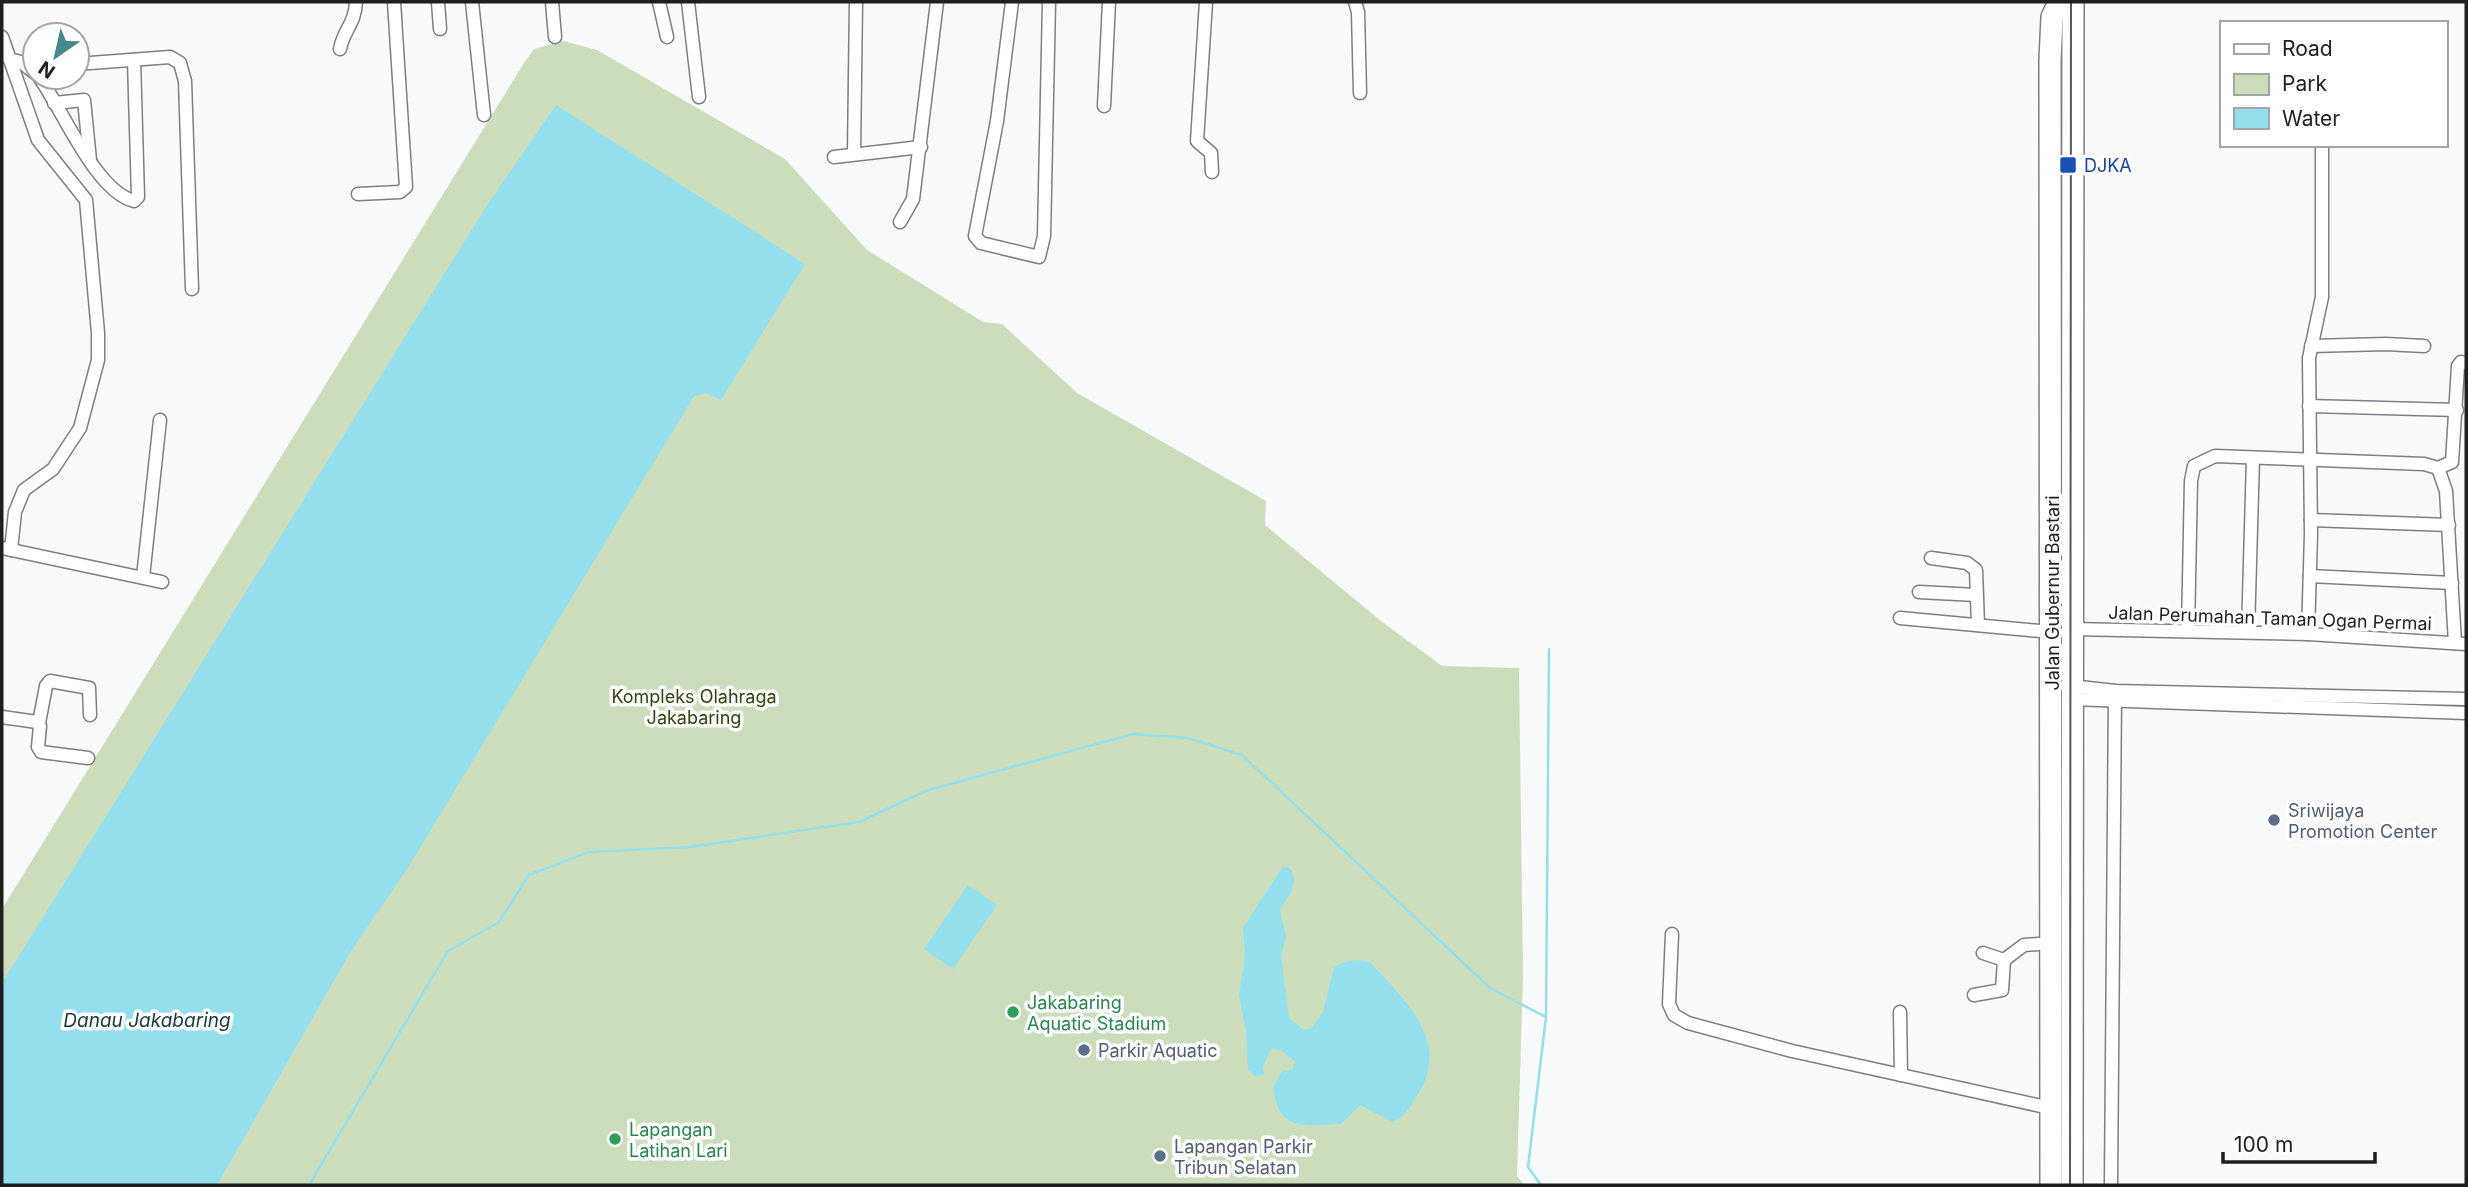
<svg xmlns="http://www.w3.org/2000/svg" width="2468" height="1187" font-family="Inter,sans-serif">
  <rect width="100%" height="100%" fill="#f8fafc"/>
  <path fill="#cdb" d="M 563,41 L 597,50 L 785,159 L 867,250 L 983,322 L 1002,324 L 1077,393 L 1266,501 L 1265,525 L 1381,621 L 1442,666 L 1519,668 L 1523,976 L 1517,1176 L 1524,1185 L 2,1185 L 2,909 L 524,63 L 534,49 Z"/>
  <g fill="#94dfed">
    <path d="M 556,105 L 805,264 L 721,400 L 706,393 L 694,396 L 409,866 L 351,951 L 217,1185 L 2,1185 L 2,983 L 486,207 Z"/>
    <path d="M 1283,866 L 1291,869 C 1299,885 1288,896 1280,910 L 1286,938 L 1281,955 L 1289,1018 L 1303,1029 L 1312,1028 L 1323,1012 L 1334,967 C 1345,960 1357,959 1370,962 C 1403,999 1452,1040 1418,1094 C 1411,1105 1405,1117 1393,1122 L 1360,1105 L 1341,1124 C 1303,1125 1279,1133 1273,1087 L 1282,1071 L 1292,1070 L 1295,1061 L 1280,1050 L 1271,1049 L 1263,1066 L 1264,1075 L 1255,1076 L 1248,1070 L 1246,1032 L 1239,995 L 1245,957 L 1243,928 Z"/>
    <path d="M 968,885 L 997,905 L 953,969 L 924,949 Z"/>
  </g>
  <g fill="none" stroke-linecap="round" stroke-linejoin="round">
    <g stroke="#94dfed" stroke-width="2.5">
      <path d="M 309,1185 L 448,951 L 499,922 L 529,875 L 589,852 L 690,847 L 859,822 L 928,790 L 1133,734 L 1188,738 L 1242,755 L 1490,988 L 1546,1017"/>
      <path d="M 1541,1185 L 1528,1167 L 1546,1017 L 1549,649"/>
    </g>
    <defs>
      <g id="street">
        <path d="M 438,2 L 440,29"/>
        <path d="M 472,2 L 484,115"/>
        <path d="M 552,2 L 555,37"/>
        <path d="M 659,2 L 667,37"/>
        <path d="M 688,2 L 699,97"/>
        <path d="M 1012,2 L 997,121 L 975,236 L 981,243 L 1039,257 L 1044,236 L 1049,2"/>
        <path d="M 1206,2 L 1197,141 L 1211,153 L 1212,172"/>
        <path d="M 1355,2 L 1358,12 L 1360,93"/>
        <path d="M 2,37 L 38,140 L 86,200 L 98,333 L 98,360 L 80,428 L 53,469 L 24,490 L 15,512 L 11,550"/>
        <path d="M 340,49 C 344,29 355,24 356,2"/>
        <path d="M 9,59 L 21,62 L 35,73"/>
        <path d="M 77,64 L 170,57 L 180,63 L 185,81 L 192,289"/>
        <path d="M 39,77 C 62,108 95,191 134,201 L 138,197 L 134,60"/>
        <path d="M 54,103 L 84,100 L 90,160"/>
        <path d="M 1104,106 L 1109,2"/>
        <path d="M 854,154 L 856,2"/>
        <path d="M 834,157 L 921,147"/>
        <path d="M 358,194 L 400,192 L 406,187 L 394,2"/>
        <path d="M 900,222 L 913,199 L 937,2"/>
        <path d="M 2311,346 L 2386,344 L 2424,346"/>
        <path d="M 2309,406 L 2457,410"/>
        <path d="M 2438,468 L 2452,462 L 2458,366 L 2461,362 L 2466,363"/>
        <path d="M 2311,520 L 2449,525"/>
        <path d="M 2,548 L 162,582"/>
        <path d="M 1931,558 L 1967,563 L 1976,570 L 1978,625"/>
        <path d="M 2310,576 L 2452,583"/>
        <path d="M 143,577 L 160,420"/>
        <path d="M 1919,592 L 1976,595"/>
        <path d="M 1900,618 L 2051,632"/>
        <path d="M 2072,629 L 2308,634 L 2466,644"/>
        <path d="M 2188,630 L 2191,481 L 2194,466 L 2215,456 L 2424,464 L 2438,468 L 2446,491 L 2455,643"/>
        <path d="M 2248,632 L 2253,458"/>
        <path d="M 2308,634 L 2311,534 L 2309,358 L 2322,297 L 2322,145"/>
        <path d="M 2071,686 L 2115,691 L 2466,699"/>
        <path d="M 2071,699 L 2466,713"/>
        <path d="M 2,717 L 37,722 L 40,726 L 38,747 L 41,752 L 88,758"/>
        <path d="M 39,723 L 46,686 L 50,681 L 89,688 L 90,715"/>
        <path d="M 1672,934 L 1669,1004 L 1674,1015 L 1688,1023 L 1792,1051 L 1901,1075 L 1900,1012"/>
        <path d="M 1983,953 L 2004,960 L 2024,945 L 2051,943"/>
        <path d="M 1974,995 L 2002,990 L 2004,960"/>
        <path d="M 1901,1075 L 2050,1108"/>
        <path d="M 2111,1185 L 2115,691"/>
      </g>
      <g id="highway">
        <path d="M 2051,1185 L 2050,60 L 2052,17 L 2059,2"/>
        <path d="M 2072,1185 L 2073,2"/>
      </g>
    </defs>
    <use href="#street" stroke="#7e7f81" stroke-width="15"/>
    <use href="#highway" stroke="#7e7f81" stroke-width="24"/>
    <use href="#street" stroke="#fff" stroke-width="12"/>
    <use href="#highway" stroke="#fff" stroke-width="21"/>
    <path stroke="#58595a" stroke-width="2" d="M 2070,1185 L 2071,2"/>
  </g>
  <rect fill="#1a4fb4" stroke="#fff" stroke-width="2.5" x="2059" y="156" width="18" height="18" rx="3.5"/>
  <g fill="#5c6f8a" stroke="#fff" stroke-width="2.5">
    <circle cx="2274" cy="820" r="7"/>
    <circle cx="1084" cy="1050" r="7"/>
    <circle cx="1160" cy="1156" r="7"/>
  </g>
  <g fill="#2e9e5b" stroke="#fff" stroke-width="2.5">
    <circle cx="1013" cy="1012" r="7"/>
    <circle cx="615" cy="1139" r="7"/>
  </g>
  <g text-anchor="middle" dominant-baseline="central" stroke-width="7" stroke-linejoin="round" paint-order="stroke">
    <g font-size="18" fill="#164399" stroke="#fff" text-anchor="start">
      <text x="2084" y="165">DJKA</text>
    </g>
    <g font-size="18" fill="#1f1f20" stroke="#fff">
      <text transform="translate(2052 593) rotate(-90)">Jalan Gubernur Bastari</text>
      <text transform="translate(2270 618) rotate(2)">Jalan Perumahan Taman Ogan Permai</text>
    </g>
    <g font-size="18" fill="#2f450d" stroke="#fff">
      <text x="694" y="696">Kompleks Olahraga<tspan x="694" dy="21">Jakabaring</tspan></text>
    </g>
    <g font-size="18" fill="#4e5e75" stroke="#fff" text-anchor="start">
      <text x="2288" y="810">Sriwijaya<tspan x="2288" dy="21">Promotion Center</tspan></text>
      <text x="1098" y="1050">Parkir Aquatic</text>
      <text x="1174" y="1146">Lapangan Parkir<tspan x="1174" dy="21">Tribun Selatan</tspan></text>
    </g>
    <g font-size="18" fill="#27864d" stroke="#fff" text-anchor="start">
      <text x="1027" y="1002">Jakabaring<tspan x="1027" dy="21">Aquatic Stadium</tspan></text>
      <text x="629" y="1129">Lapangan<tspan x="629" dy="21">Latihan Lari</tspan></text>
    </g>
    <g font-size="19" font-style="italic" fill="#15393f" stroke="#fff">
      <text x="147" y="1020">Danau Jakabaring</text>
    </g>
  </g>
  <rect width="2468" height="1187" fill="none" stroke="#1f1f20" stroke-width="7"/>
  <rect x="2220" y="21" width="228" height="126" fill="#ffffff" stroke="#a5a5a6" stroke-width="2"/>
  <rect x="2234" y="44" width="35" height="10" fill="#ffffff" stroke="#a5a5a6" stroke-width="2"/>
  <text x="2282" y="56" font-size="21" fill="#1f1f20">Road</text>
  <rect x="2234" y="74" width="35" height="21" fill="#ccddbb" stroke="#a5a5a6" stroke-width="2"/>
  <text x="2282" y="91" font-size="21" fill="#1f1f20">Park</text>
  <rect x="2234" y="108" width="35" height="21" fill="#94dfed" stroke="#a5a5a6" stroke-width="2"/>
  <text x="2282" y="126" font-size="21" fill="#1f1f20">Water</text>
  <g transform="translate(56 56) rotate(214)"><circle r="33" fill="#ffffff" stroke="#a5a5a6" stroke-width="2"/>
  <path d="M0-5L12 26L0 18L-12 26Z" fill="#428a8a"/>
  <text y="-10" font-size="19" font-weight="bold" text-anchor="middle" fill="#1f1f20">N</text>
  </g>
  <path d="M2223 1152v10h152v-10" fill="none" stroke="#1f1f20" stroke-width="3.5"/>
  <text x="2234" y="1152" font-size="21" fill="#1f1f20" stroke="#ffffff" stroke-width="5" paint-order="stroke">100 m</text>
</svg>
